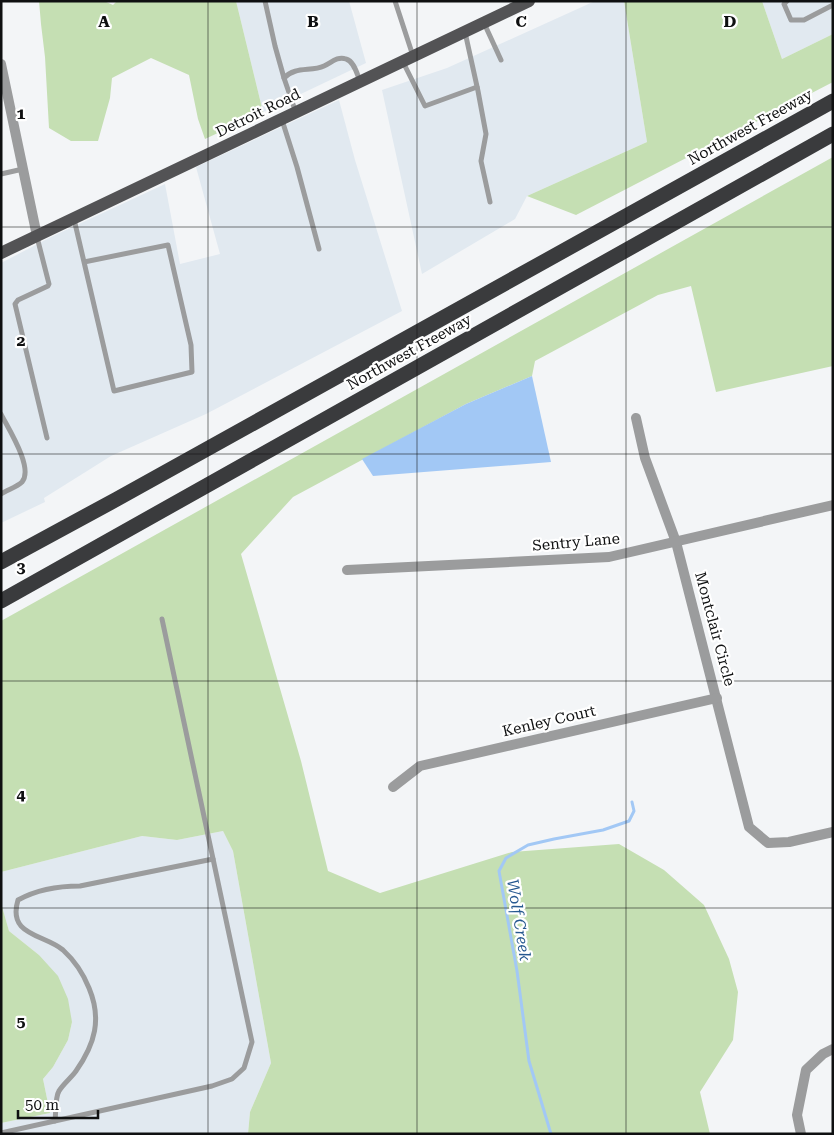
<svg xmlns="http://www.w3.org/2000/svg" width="834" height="1135" font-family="'Roboto Serif',serif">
  <rect width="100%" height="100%" fill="#f3f5f7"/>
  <g fill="#e1e9f0">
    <path d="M 236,1 L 349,1 L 366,63 L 263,112 Z"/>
    <path d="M 595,1 L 624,1 L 647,142 L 527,196 L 515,219 L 422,274 L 382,90 L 447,68 Z"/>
    <path d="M 762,1 L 833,1 L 833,34 L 782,59 Z"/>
    <path d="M 339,100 L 355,160 L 402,311 L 206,414 L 111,456 L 44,498 L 45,502 L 1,523 L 1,263 L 51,237 L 165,184 L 180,264 L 220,254 L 196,167 Z"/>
    <path d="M 223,831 L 233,851 L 271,1063 L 250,1112 L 248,1134 L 1,1134 L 1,1123 L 50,1113 L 43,1079 L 53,1067 L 68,1040 L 72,1022 L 39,955 L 9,931 L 1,903 L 1,872 L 142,836 L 177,840 Z"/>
  </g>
  <g fill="#c5dfb3">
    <path d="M 39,1 L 104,1 L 113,5 L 117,1 L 236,1 L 263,112 L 205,139 L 198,119 L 189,75 L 151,58 L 112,78 L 110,98 L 98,141 L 71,141 L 49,128 L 45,57 L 41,24 Z"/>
    <path d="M 624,1 L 762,1 L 782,59 L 833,34 L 833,82 L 576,215 L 527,196 L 647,142 Z"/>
    <path d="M 833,157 L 833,366 L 716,392 L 691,286 L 658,295 L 535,361 L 532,376 L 466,404 L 293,497 L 241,554 L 301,761 L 328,871 L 380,893 L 512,852 L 619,844 L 664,870 L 704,905 L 729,959 L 738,992 L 733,1040 L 700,1092 L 710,1134 L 248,1134 L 250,1112 L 271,1063 L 233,851 L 223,831 L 177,840 L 142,836 L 1,872 L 1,621 Z"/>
    <path d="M 1,903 L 9,931 L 39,955 L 58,976 L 68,999 L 72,1022 L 68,1040 L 53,1067 L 43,1079 L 50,1113 L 1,1123 Z"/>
  </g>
  <path fill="#a2c8f5" d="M 532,376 L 551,462 L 373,476 L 362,459 L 466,404 Z"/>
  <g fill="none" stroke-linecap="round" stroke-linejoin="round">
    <path stroke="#a2c8f5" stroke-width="3" d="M 551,1134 L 529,1061 L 517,971 L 499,871 L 506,858 L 528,845 L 554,839 L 603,830 L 629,821 L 634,811 L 632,802"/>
    <g stroke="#9b9c9d" stroke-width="5">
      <path d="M 265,1 L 275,46 L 284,78"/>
      <path d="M 395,1 L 413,56"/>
      <path d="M 787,1 L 784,4 L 791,20 L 804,20 L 833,5"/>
      <path d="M 484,23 L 501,60"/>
      <path d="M 465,32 L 478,91 L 486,134 L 481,161 L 490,202"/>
      <path d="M 403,62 L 425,106 L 477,87"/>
      <path d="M 296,113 L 284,78 C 295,66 311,72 324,66 C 331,63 337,56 346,59 C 354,61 357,74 360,81"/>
      <path d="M 282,120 L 297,167 L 319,249"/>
      <path d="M 1,174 L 23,169"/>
      <path d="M 74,219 L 114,391 L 192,372 L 191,345 L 168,245 L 84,262"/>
      <path d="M 37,237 L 49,284 L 48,286 L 18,300 L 15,304 L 47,438"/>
      <path d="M 1,414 C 8,428 34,468 22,482 C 17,487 7,490 1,494"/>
      <path d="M 55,1121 C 56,1114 55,1097 59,1091 C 63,1084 71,1078 76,1071 C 95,1044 102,1019 89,988 C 83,973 75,961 63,950 C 44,934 7,936 18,900 C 38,889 58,886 80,886 L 213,859"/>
      <path d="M 1,1133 L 212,1086 L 232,1079 L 244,1068 L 252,1042 L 162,619"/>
    </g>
    <g stroke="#9b9c9d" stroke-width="10">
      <path d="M 1,64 L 37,236"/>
      <path d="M 636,418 L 645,458 L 676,542 L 749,827 L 768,843 L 789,842 L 833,832"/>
      <path d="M 347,570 L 609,557 L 833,505"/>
      <path d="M 393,787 L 420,766 L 717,698"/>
      <path d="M 801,1134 L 797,1115 L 806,1070 L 823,1054 L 833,1049"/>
    </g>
    <path stroke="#535355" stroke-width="12" d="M 1,253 L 529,1"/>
    <g stroke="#3a3b3d" stroke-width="15">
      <path d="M 1,562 L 117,499 L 833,101"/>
      <path d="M 1,601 L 833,134"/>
    </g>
  </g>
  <path fill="none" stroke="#0f1011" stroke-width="1" stroke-opacity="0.55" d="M 208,1 L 208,1134M 417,1 L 417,1134M 626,1 L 626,1134M 1,227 L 833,227M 1,454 L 833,454M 1,681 L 833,681M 1,908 L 833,908"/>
  <g text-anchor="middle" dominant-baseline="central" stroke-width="4.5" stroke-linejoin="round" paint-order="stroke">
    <g font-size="15" fill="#0f1011" stroke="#fff">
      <text transform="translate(258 113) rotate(-26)">Detroit Road</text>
      <text transform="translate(750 127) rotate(-29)">Northwest Freeway</text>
      <text transform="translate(409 352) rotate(-29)">Northwest Freeway</text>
      <text transform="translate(576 542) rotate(-5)">Sentry Lane</text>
      <text transform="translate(715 629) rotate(75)">Montclair Circle</text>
      <text transform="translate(549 721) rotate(-13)">Kenley Court</text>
    </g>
    <g font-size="16" font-style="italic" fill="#265890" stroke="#fff">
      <text transform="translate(519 920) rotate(81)">Wolf Creek</text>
    </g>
  </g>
  <g font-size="16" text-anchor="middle" font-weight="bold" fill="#0f1011" stroke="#fff" stroke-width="4.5" stroke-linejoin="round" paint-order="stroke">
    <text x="104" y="27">A</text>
    <text x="313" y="27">B</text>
    <text x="521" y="27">C</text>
    <text x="730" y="27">D</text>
    <text x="21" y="119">1</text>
    <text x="21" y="346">2</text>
    <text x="21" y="573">3</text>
    <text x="21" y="800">4</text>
    <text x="21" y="1027">5</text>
  </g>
  <rect width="834" height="1135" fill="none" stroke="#0f1011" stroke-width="5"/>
  <path d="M18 1110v8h80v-8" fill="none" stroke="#0f1011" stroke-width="2.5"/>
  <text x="25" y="1110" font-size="15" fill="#0f1011" stroke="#ffffff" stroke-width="4" paint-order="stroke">50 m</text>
</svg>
